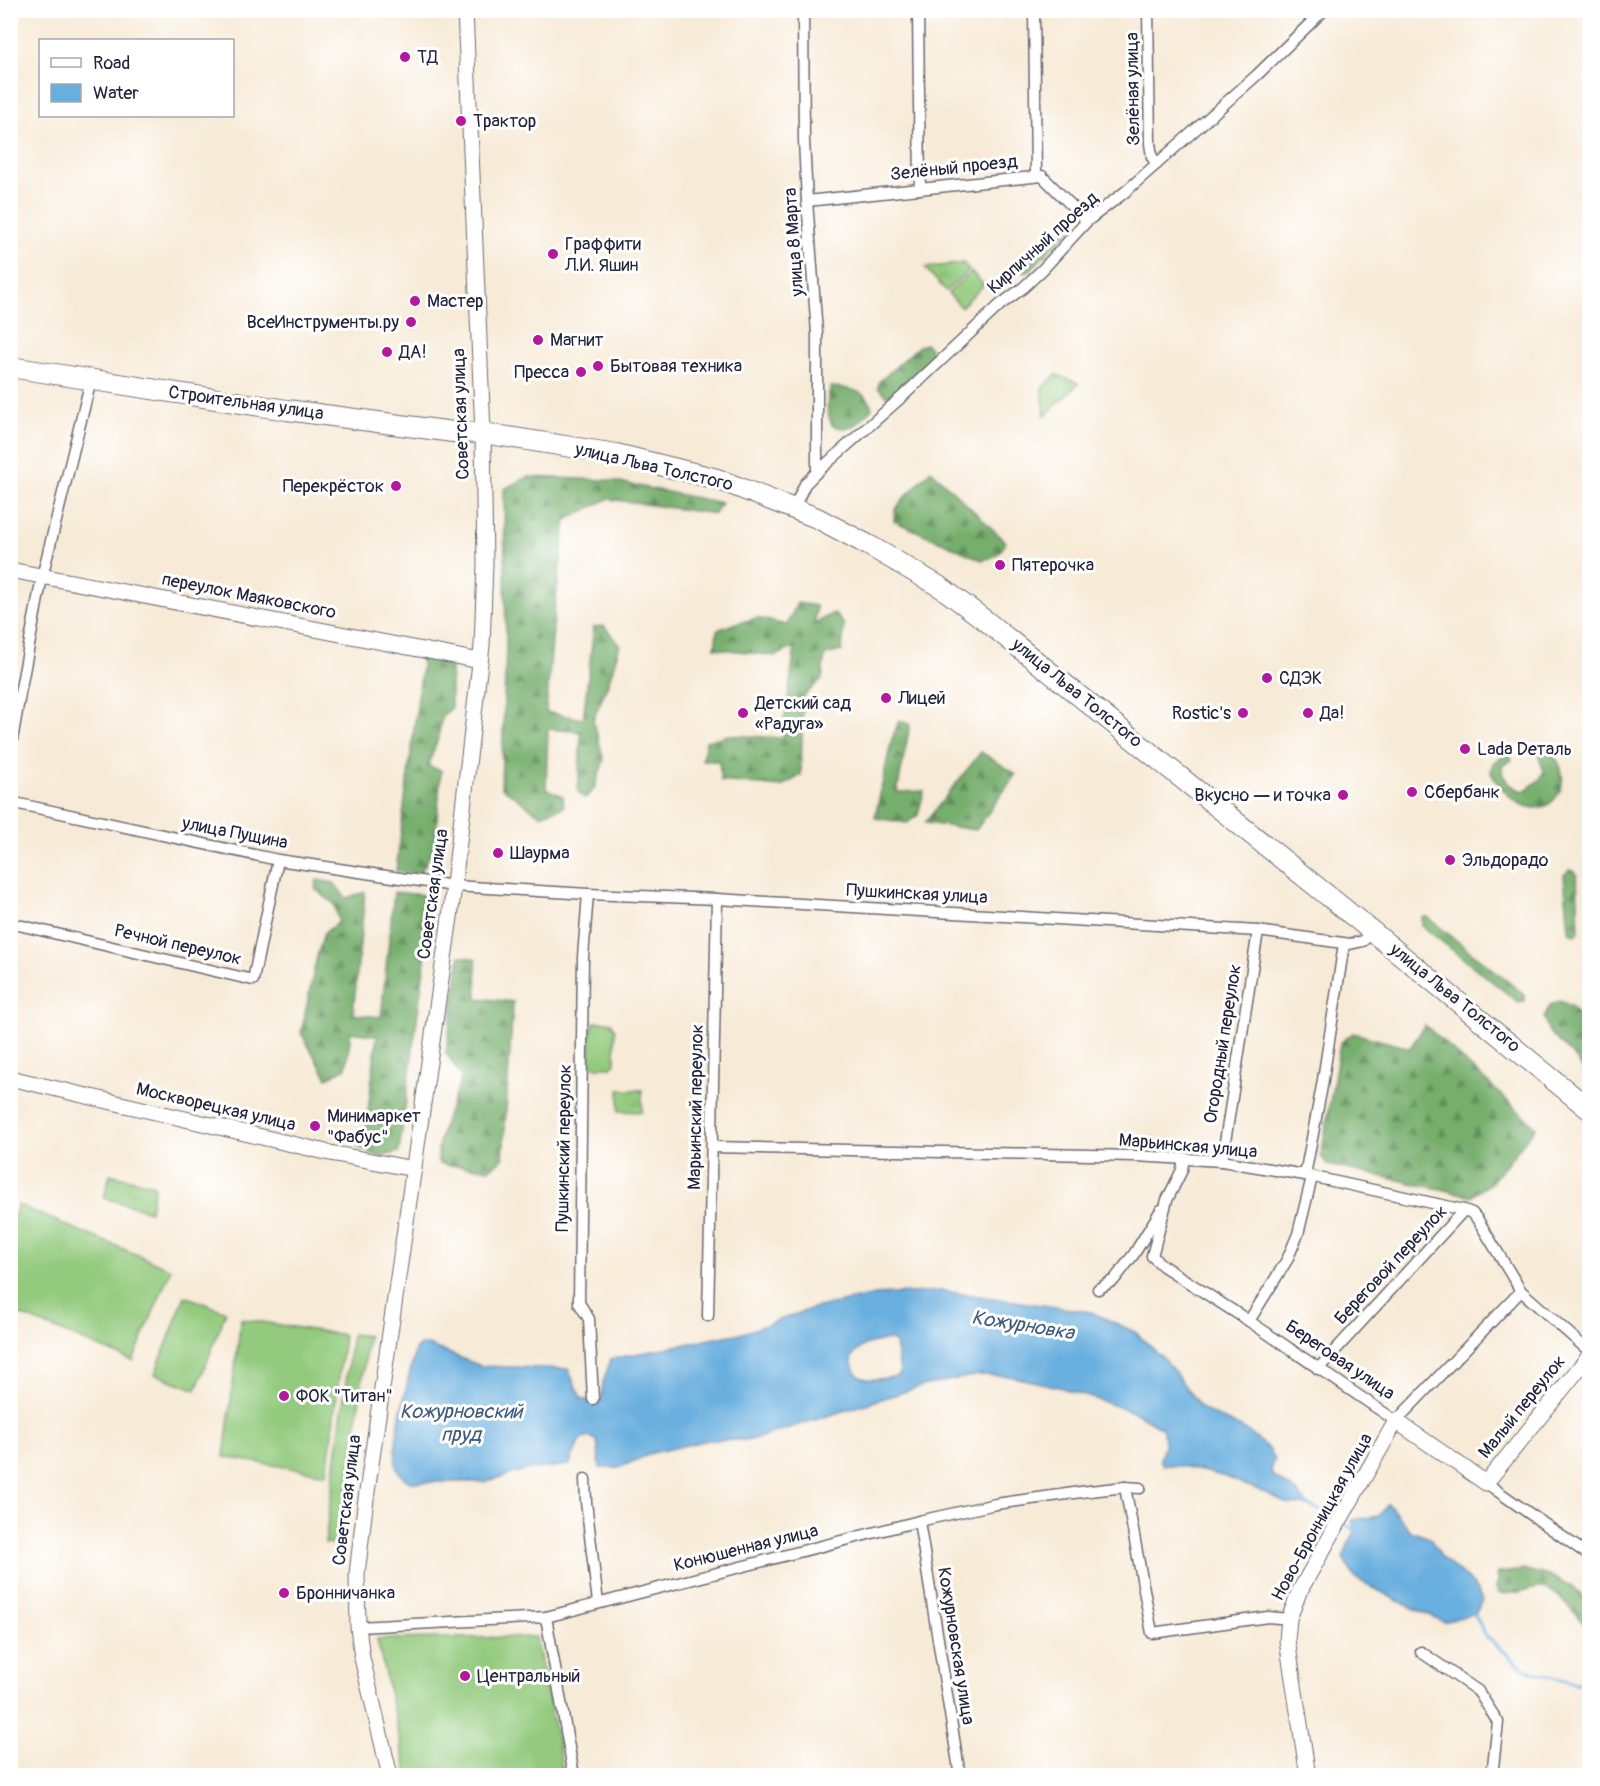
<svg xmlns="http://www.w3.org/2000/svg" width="1600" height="1786" font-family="Pangolin,sans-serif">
  <defs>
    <pattern id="forest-firs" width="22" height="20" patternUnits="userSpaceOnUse" patternTransform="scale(1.5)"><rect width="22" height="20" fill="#76ae6c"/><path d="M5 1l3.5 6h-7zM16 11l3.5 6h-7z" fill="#608d5a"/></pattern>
    <pattern id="park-tufts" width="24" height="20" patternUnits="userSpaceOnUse" patternTransform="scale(1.5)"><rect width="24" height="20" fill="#93ca7d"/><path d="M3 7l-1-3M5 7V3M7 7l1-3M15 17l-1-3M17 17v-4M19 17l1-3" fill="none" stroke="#7ead6d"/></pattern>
  </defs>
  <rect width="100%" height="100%" fill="#fff"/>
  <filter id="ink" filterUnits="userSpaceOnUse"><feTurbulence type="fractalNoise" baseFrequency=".0167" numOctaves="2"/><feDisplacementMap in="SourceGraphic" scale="12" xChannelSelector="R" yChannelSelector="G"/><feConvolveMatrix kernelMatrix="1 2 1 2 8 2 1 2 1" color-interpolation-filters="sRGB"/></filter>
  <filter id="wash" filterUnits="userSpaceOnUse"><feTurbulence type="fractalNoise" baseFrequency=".008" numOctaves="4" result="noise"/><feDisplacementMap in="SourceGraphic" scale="24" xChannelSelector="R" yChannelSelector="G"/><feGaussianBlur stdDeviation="1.35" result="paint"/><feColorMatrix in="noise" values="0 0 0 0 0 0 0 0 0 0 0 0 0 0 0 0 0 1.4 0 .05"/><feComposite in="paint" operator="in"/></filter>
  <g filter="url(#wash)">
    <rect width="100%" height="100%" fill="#f7ead6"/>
    <g fill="#93ca7d" stroke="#5a765c" stroke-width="1.5">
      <path d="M 971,272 L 984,285 L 961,307 L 948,293 Z"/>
      <path d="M 595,1022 L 611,1022 L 615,1029 L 615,1063 L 611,1067 L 593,1067 C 587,1059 589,1030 595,1022 Z"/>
      <path d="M 18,1205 L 171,1269 L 133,1361 L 11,1311 L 11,1224 Z"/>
      <path d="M 185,1296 L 226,1312 L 196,1390 L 155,1374 Z"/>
      <path d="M 241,1319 L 344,1335 L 327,1474 L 224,1457 Z"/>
      <path d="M 352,1334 L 368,1336 L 341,1545 L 325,1543 Z"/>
      <path d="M 536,1637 L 564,1775 L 408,1775 L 377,1639 Z"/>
    </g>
    <g fill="url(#forest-firs)" stroke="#4c6854" stroke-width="1.5">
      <path d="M 1069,223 L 1071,225 L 1071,229 L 1030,270 L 1023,272 L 1021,265 L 1062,224 Z"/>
      <path d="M 926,344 L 931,349 L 932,358 L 892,396 L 887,396 L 878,388 L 879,382 L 919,346 Z"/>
      <path d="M 831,387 C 843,387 861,390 868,399 C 870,401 871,406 872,408 C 858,422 855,433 833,426 C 826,414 826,400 831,387 Z"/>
      <path d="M 931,470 L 1006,542 C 1000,554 994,558 982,560 L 894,521 L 895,510 L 906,496 Z"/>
      <path d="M 528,477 L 608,480 L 722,503 L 715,514 L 608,499 L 566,520 L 555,606 L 546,712 L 583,719 L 594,627 L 604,626 L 620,645 L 608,684 L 593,720 L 604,760 L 594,789 L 585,798 L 578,792 L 581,732 L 548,729 L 546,789 L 563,796 L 564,807 L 540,815 L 501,787 L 506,646 L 504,489 Z"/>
      <path d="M 797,603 L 816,606 L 815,623 L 834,613 L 844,625 L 842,651 L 825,655 L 822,679 L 803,697 L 801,775 L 781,787 L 721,781 L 719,761 L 702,761 L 706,741 L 728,735 L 782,738 L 795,647 L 776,656 L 715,648 L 717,630 L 737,623 L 757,618 L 787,625 Z"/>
      <path d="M 437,653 L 451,666 L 451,709 L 442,716 L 438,738 L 428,766 L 441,770 L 435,845 L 420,874 L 396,871 L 422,665 L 419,655 Z"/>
      <path d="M 899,720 L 910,725 L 897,792 L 924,791 L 918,815 L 907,823 L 875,818 L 891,742 Z"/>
      <path d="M 1544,748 C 1591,777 1538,852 1491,772 L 1493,763 L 1504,755 L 1510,755 L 1512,760 L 1502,766 C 1501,779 1513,789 1524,791 L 1539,780 L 1544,771 L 1538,755 Z"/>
      <path d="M 981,752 L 1016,774 L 976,830 L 925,823 Z"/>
      <path d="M 1569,870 L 1573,871 L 1577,875 L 1579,931 L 1576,935 L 1572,934 L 1569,931 L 1564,875 Z"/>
      <path d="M 317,880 L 334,883 L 346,898 L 365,892 L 353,1014 L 381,1017 L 394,892 L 423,895 L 431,916 L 399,1152 L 380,1157 L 358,1147 L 365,1136 L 377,1036 L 351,1032 L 346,1068 L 327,1078 L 301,1033 L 317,956 L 324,933 L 339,922 L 334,904 L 315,889 Z"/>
      <path d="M 1422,917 L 1427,917 L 1525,995 L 1525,1001 L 1519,1003 L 1422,926 Z"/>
      <path d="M 460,956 L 476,959 L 477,998 L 513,1002 L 503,1159 L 489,1169 L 439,1164 C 432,1146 455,1097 462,1077 L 446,1053 Z"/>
      <path d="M 1560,1001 L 1571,1006 L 1589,1027 L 1589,1078 L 1577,1060 L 1549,1032 L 1544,1018 L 1550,1005 Z"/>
      <path d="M 1425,1025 L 1536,1127 L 1491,1183 L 1472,1196 L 1328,1165 L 1321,1156 L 1340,1043 L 1353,1033 L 1410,1048 Z"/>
      <path d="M 1526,1570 L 1550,1576 L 1571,1586 L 1589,1602 L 1589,1630 C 1579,1619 1558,1590 1543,1588 C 1529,1587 1516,1596 1499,1593 L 1496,1588 L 1498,1573 Z"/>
    </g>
    <g fill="url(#park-tufts)" stroke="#5a765c" stroke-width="1.5">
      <path d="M 963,263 L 969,270 L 946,291 L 925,268 Z"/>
      <path d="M 1056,375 L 1079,383 L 1045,416 L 1042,388 Z"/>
      <path d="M 619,1090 L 642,1090 L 642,1112 L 619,1111 Z"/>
      <path d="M 110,1174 L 155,1185 L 150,1211 L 104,1198 Z"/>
    </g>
    <g fill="#68aede" stroke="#45688c" stroke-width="1.5" fill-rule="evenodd">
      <path d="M 943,1291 L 1091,1312 L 1135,1332 L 1166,1361 L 1202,1409 L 1247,1431 L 1270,1450 L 1275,1459 L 1271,1467 L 1272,1475 L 1298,1493 L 1309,1506 L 1286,1503 L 1268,1494 L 1226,1477 L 1182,1466 L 1163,1465 L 1160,1460 L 1164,1445 L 1163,1429 L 1136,1413 L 1059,1387 L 1008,1376 L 979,1375 L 926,1385 L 751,1440 L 709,1440 L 652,1453 L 619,1468 L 600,1468 L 597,1440 L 590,1437 L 580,1440 L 569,1465 L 525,1470 L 485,1482 L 411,1482 C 404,1479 401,1477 398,1470 C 388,1448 410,1376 415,1350 L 420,1345 L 428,1345 L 481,1366 L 568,1369 L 581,1398 L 592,1402 L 601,1401 L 603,1382 L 611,1359 L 746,1332 L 813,1308 L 875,1295 ZM 891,1340 L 895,1343 L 900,1371 L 897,1376 C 877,1379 854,1387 851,1358 C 863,1342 871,1342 891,1340 Z"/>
      <path d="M 1388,1504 L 1411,1531 L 1430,1538 L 1442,1558 L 1472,1583 L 1483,1601 L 1475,1613 L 1444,1622 L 1400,1602 L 1355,1578 L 1343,1558 L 1349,1542 L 1355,1532 L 1352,1520 L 1379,1516 Z"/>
    </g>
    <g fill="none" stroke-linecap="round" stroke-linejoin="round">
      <g stroke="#68aede" stroke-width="3">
        <path d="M 1305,1503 L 1336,1519"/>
        <path d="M 1344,1524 L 1357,1531"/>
        <path d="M 1473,1612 L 1487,1637 L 1524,1669 L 1576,1683 L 1590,1682"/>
      </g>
    </g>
  </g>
  <g filter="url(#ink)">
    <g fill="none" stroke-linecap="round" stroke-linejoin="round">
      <defs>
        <g id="street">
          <path d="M 803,10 L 804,140 L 807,201 L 817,333 L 817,472"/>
          <path d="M 918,10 L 920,189"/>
          <path d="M 1034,10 L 1036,176"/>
          <path d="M 1148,10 L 1150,143 L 1152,157 L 1157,164"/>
          <path d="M 807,201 L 1042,176 L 1087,221"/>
          <path d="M 794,508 L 805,484 L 817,472 L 904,395 L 1000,305 L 1024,287 L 1043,269 L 1087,221 L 1125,192 L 1257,75 L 1324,10"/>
          <path d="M 10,752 L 21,688 L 42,577 L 91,380"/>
          <path d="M 10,802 L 278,860 L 454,886 L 588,894 L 717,899 L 1258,931 L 1350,944 L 1363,941 L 1373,932"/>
          <path d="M 588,894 L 583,957 L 579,1303 L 589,1319 L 593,1399"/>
          <path d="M 10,923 L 253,980 L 278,860"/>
          <path d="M 712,1147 L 1135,1156 L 1222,1161 L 1305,1175 L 1464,1210 L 1472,1213 L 1478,1220 L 1521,1291 L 1590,1352"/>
          <path d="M 1184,1158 L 1182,1170 L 1167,1200 L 1152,1256 L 1163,1266 L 1249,1321 L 1396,1421 L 1521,1291"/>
          <path d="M 1222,1161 L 1258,931"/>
          <path d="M 1305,1175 L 1322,1086 L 1344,944"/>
          <path d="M 1098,1289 L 1114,1280 L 1134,1254 L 1161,1210"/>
          <path d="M 708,1316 L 717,899"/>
          <path d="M 1249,1321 L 1287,1260 L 1298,1234 L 1312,1177"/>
          <path d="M 1318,1369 L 1464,1210"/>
          <path d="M 585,1479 L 586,1502 L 598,1603"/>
          <path d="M 1486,1483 L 1590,1556"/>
          <path d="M 1125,1487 L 1152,1633 L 1268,1617 L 1289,1619"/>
          <path d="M 919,1521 L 960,1776"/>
          <path d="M 546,1617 L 574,1776"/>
          <path d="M 358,1627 L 546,1617 L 919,1521 L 996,1504 L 1081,1492 L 1125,1487 L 1140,1488"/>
          <path d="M 1421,1652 L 1478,1691 L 1498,1722 L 1492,1776"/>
        </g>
        <g id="secondary">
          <path d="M 10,570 L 480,661"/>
          <path d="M 10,1078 L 330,1153 L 414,1169"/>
          <path d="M 390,1776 L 362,1658 L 358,1627 L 357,1574 L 365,1506 L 451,910 L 482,646 L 485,564 L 483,433 L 465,10"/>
          <path d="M 1308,1776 L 1287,1640 L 1289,1619 L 1299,1592 L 1396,1421 L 1486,1483 L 1590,1355"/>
        </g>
        <path id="highway" d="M 10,367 L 287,410 L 453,432 L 483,433 L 616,454 L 717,479 L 817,518 L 870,546 L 942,588 L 986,621 L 1373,932 L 1590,1110"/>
      </defs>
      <use href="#street" stroke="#6d6871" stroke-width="13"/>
      <use href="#secondary" stroke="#6d6871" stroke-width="17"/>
      <use href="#highway" stroke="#6d6871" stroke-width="22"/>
      <use href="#street" stroke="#fff" stroke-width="10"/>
      <use href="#secondary" stroke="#fff" stroke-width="15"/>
      <use href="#highway" stroke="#fff" stroke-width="20"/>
    </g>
  </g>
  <g fill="#b5179e" stroke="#fff" stroke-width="2">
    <circle cx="405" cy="57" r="6"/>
    <circle cx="461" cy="121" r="6"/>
    <circle cx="553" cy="254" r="6"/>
    <circle cx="415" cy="301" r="6"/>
    <circle cx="411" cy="322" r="6"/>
    <circle cx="538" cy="340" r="6"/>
    <circle cx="387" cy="352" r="6"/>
    <circle cx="598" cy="366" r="6"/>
    <circle cx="581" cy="372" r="6"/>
    <circle cx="396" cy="486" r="6"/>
    <circle cx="1000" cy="565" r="6"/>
    <circle cx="1267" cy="678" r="6"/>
    <circle cx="886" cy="698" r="6"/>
    <circle cx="743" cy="713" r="6"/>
    <circle cx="1243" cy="713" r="6"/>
    <circle cx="1308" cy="713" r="6"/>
    <circle cx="1465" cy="749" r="6"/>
    <circle cx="1412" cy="792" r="6"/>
    <circle cx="1343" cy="795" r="6"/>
    <circle cx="498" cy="853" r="6"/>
    <circle cx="1450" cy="860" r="6"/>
    <circle cx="315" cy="1126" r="6"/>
    <circle cx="284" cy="1396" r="6"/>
    <circle cx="284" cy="1593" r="6"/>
    <circle cx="465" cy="1676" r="6"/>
  </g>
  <g text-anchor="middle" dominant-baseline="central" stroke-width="6" stroke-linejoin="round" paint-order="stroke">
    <g font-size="18" fill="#22223b" stroke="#fff" text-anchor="start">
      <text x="417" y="57">ТД</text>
      <text x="473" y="121">Трактор</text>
      <text x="565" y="244">Граффити<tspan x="565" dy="21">Л.И. Яшин</tspan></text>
      <text x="427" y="301">Мастер</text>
      <text x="399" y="322" text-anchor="end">ВсеИнструменты.ру</text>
      <text x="550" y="340">Магнит</text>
      <text x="399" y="352">ДА!</text>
      <text x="610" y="366">Бытовая техника</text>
      <text x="569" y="372" text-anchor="end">Пресса</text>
      <text x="384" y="486" text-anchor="end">Перекрёсток</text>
      <text x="1012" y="565">Пятерочка</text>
      <text x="1279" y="678">СДЭК</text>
      <text x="898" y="698">Лицей</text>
      <text x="755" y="703">Детский сад<tspan x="755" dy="21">«Радуга»</tspan></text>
      <text x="1231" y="713" text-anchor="end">Rostic's</text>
      <text x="1320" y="713">Да!</text>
      <text x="1477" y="749">Lada Dеталь</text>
      <text x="1424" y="792">Сбербанк</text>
      <text x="1331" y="795" text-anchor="end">Вкусно — и точка</text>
      <text x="510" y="853">Шаурма</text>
      <text x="1462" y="860">Эльдорадо</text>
      <text x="327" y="1116">Минимаркет<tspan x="327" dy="21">"Фабус"</tspan></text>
      <text x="296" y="1396">ФОК "Титан"</text>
      <text x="296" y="1593">Бронничанка</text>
      <text x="477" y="1676">Центральный</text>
    </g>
    <g font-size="18" fill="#22223b" stroke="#fff">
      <text transform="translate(1133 89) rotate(-91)">Зелёная улица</text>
      <text transform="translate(954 168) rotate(-6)">Зелёный проезд</text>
      <text transform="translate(794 242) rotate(-94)">улица 8 Марта</text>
      <text transform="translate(1043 243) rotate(-42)">Кирпичный проезд</text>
      <text transform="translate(246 403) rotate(8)">Строительная улица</text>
      <text transform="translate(461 414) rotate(-92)">Советская улица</text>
      <text transform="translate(654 467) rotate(13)">улица Льва Толстого</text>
      <text transform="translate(249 596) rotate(11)">переулок Маяковского</text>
      <text transform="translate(1077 693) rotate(39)">улица Льва Толстого</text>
      <text transform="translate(235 833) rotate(11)">улица Пущина</text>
      <text transform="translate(433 894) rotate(-82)">Советская улица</text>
      <text transform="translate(917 894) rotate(3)">Пушкинская улица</text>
      <text transform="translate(178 945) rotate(13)">Речной переулок</text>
      <text transform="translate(1455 998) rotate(39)">улица Льва Толстого</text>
      <text transform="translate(1223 1044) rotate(-81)">Огородный переулок</text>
      <text transform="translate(216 1107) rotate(13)">Москворецкая улица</text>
      <text transform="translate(696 1107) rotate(-89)">Марьинский переулок</text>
      <text transform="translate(1188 1146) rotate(5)">Марьинская улица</text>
      <text transform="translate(564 1148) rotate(-89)">Пушкинский переулок</text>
      <text transform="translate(1391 1265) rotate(-47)">Береговой переулок</text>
      <text transform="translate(1340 1360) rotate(34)">Береговая улица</text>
      <text transform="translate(1522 1407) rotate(-51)">Малый переулок</text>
      <text transform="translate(347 1500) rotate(-83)">Советская улица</text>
      <text transform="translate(1322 1517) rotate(-61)">Ново-Бронницкая улица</text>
      <text transform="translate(746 1548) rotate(-14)">Конюшенная улица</text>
      <text transform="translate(956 1646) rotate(81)">Кожурновская улица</text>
    </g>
    <g font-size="20" font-style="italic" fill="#3e5a7c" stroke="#fff">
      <text transform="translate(1023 1325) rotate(9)">Кожурновка</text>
      <text x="461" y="1411">Кожурновский<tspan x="461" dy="23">пруд</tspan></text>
    </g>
  </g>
  <rect width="1600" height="1786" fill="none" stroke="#fff" stroke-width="36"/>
  <rect x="39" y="39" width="195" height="78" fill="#ffffff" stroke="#a7a7b1" stroke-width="1.5"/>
  <rect x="51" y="58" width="30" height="9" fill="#ffffff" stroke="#a7a7b1" stroke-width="1.5"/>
  <text x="93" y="69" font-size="18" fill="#22223b">Road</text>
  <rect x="51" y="84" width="30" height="18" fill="#68aede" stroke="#a7a7b1" stroke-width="1.5"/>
  <text x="93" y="99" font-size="18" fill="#22223b">Water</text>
</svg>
